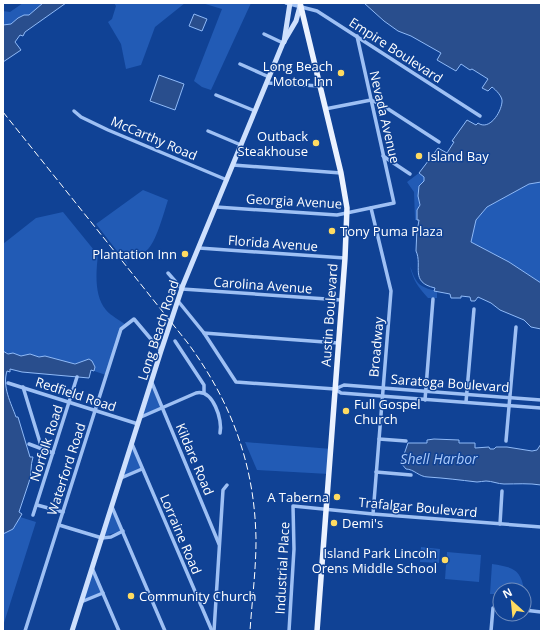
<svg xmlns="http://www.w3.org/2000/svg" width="544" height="634" font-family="'Open Sans',sans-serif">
  <rect width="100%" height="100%" fill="#104295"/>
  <g fill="#225bb5">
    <path d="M 23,3 L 43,3 L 29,15 L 24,15 L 18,18 L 11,24 L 3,25 L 3,11 L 10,12 Z"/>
    <path d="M 114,3 L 185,3 L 155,27 L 141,65 L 126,69 L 121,44 L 108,22 L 112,19 L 116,6 Z"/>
    <path d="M 202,3 L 251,3 L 211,90 L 202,87 L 194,81 L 222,9 Z"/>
    <path d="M 419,173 L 424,177 C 424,192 417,205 417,220 L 415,220 L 414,192 L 407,182 Z"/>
    <path d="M 541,182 L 541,283 L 509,262 L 471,242 L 476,220 L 487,207 L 529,184 Z"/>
    <path d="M 143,190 L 168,200 C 164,212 156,243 147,250 C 140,257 132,256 123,254 L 128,265 L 96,224 Z"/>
    <path d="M 63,212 L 98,255 C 96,272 94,296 106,310 C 111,316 120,320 126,325 L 121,329 L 106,375 L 94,371 L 95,369 L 85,360 C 75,368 57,359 45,356 L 43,357 C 35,357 29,353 21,356 C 15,354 9,354 3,351 L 3,244 L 36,218 Z"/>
    <path d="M 410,266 C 416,283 418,287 437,291 L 437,298 L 428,298 C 418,287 413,280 410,266 Z"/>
    <path d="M 151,386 L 161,407 L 142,415 Z"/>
    <path d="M 245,442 L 332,449 L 329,474 L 257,470 Z"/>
    <path d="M 132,447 L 141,469 L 123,476 Z"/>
    <path d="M 112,511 L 121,531 L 104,536 Z"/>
    <path d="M 20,517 L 36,522 L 3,626 L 3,534 L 13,529 Z"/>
    <path d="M 421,547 L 440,549 L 439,563 L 420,562 Z"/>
    <path d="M 447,552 L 481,555 L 479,582 L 445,579 Z"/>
    <path d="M 492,564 C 511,567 521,568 524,590 L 500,590 L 500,594 L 490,594 Z"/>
    <path d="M 92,570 L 102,593 L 83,601 Z"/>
  </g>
  <g fill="#294e8d" stroke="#8fbaf8">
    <path d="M 43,3 L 66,3 L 25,32 L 23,36 L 20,35 L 15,42 L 21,50 L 3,62 L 3,25 L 11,24 L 18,18 L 24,15 L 29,15 Z"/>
    <path d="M 364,3 L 541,3 L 541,182 L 529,184 L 487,207 L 476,220 L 471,242 L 509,262 L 541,283 L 541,329 L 531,327 L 524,320 L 500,310 L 491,303 L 478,297 L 475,301 L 471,301 L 470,297 L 461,296 L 461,298 L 451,298 L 450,294 L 434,291 L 435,288 C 409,282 423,266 416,251 L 417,227 L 418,226 L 419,220 L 417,220 L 417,210 L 420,205 L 418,196 L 419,186 L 424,181 L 424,177 L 419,173 L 438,148 L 447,153 L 454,142 L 452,141 L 467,120 L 476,125 L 478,123 C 489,131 501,113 502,102 C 503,97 496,90 492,87 L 488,91 L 482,88 L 488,79 L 472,69 L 470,70 L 461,64 L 456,71 L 437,60 L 441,53 L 411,36 L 398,31 L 384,21 Z"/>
    <path d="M 194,14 L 207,19 L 202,31 L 189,26 Z"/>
    <path d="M 159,75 L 184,84 L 175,110 L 150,101 Z"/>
    <path d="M 3,351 L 8,354 L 13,353 L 21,356 L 30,354 L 39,357 L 45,356 L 75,364 L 89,359 L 92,361 L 95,367 L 94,371 L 91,370 L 89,378 L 22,372 L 10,369 L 10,372 L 7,371 C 2,387 11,403 16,417 L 18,417 L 30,457 L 33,457 C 30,466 32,474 29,482 C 26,492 22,502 19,512 L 22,514 L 13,529 L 3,534 Z"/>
    <path d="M 434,439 L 459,440 L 459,443 L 475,443 L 475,448 L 489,447 L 490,449 L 494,449 L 496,447 L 507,447 L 532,451 L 537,450 L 541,444 L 541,485 C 529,483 517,484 504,484 C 498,484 492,481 486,481 C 483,481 480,482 477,482 C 460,480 444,478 428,477 C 419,477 414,469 406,469 L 401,463 L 408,443 L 427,443 L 427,440 Z"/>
  </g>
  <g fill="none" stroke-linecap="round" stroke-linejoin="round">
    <g stroke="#9ec0f4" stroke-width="3.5">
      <path d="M 286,3 L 317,11 L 480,116"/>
      <path d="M 264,34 L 283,43"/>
      <path d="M 240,64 L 269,77"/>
      <path d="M 267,83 L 320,86"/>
      <path d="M 216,95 L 255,111"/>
      <path d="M 325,109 L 371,100 L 382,105 L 439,142"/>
      <path d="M 74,111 L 81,117 L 108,130 L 227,180"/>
      <path d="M 208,131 L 241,145"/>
      <path d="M 383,156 L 410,174"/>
      <path d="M 233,165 L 341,173"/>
      <path d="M 216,207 L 337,215 L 394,203 L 357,36"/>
      <path d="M 371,208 L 391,291 L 373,514"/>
      <path d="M 199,248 L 345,258"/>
      <path d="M 168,273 L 182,289 L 341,300"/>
      <path d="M 178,301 L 204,333 L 236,382 L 335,389 L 341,393 L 541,408"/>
      <path d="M 204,333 L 338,343"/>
      <path d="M 175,341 L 204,385 L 204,393"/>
      <path d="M 8,383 L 138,424"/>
      <path d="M 152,383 L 219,544"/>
      <path d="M 23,387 L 42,449"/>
      <path d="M 335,389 L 344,385 L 541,400"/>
      <path d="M 425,400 L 433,299"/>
      <path d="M 466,402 L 474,309"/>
      <path d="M 141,417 L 196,393 C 213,389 223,420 220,433"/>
      <path d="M 379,439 L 406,441"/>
      <path d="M 506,441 L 516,327"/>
      <path d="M 29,444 L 53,453"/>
      <path d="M 132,444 L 212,631"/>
      <path d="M 376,472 L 411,475"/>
      <path d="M 121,478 L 142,469"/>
      <path d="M 37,505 L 63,512"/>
      <path d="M 112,507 L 165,631"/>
      <path d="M 33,515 L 77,377"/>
      <path d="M 500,524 L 502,491"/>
      <path d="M 59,525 L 102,538 L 111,537 L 123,531"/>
      <path d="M 92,568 L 119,631"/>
      <path d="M 81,602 L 103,593"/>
      <path d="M 524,610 L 541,612"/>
      <path d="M 25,631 L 121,329 L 134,319 L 161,351"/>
      <path d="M 214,631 L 223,490 L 227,485"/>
      <path d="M 289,631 L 294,549 L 293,506 L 373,514 L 541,527"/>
      <path d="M 491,631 L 493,608 L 500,609"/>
    </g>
    <g stroke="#cee0fd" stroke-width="5">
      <path d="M 284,42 L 290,3"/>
      <path d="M 72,631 L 161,351 L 183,285 L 269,77 L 283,43 L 296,21 L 300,6"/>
    </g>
    <path stroke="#ebf2ff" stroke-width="5.5" d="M 300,3 L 341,173 L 347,208 L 345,258 L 317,631"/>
    <path stroke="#fff" stroke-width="1" stroke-dasharray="7 3" stroke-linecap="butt" d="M 3,112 L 187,342 C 231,401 255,465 256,540 C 256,570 252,601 250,631"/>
  </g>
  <g fill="#ffdb61" stroke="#104295" stroke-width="1.5">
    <circle cx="341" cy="73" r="4"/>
    <circle cx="316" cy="143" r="4"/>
    <circle cx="419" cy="156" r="4"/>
    <circle cx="332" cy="231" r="4"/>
    <circle cx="185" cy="254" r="4"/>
    <circle cx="346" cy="411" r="4"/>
    <circle cx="337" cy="497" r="4"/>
    <circle cx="334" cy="523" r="4"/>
    <circle cx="445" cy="560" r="4"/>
    <circle cx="131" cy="596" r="4"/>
  </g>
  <g text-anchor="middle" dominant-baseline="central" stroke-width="3" stroke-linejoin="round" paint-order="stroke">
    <g font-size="13" fill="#fff" stroke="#104295">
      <text transform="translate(396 50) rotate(33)">Empire Boulevard</text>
      <text transform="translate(385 117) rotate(77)">Nevada Avenue</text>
      <text transform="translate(154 138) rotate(23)">McCarthy Road</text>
      <text transform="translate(294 201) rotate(3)">Georgia Avenue</text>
      <text transform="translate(273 243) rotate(4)">Florida Avenue</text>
      <text transform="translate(263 285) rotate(4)">Carolina Avenue</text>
      <text transform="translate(329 315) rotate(-86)">Austin Boulevard</text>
      <text transform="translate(158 330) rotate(-72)">Long Beach Road</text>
      <text transform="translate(376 347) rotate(-85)">Broadway</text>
      <text transform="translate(450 383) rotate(4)">Saratoga Boulevard</text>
      <text transform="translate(76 394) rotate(18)">Redfield Road</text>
      <text transform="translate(46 443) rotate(-72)">Norfolk Road</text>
      <text transform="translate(195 459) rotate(67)">Kildare Road</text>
      <text transform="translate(66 469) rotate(-72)">Waterford Road</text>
      <text transform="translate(418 507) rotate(5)">Trafalgar Boulevard</text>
      <text transform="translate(181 534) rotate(67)">Lorraine Road</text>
      <text transform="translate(282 568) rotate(-87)">Industrial Place</text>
    </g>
    <g font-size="13" fill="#fff" stroke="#104295" text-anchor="end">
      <text x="333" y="66">Long Beach<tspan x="333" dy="15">Motor Inn</tspan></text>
      <text x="308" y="136">Outback<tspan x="308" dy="15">Steakhouse</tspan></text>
      <text x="427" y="156" text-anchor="start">Island Bay</text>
      <text x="340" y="231" text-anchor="start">Tony Puma Plaza</text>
      <text x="177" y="254">Plantation Inn</text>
      <text x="354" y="404" text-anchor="start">Full Gospel<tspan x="354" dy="15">Church</tspan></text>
      <text x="329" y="497">A Taberna</text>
      <text x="342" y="523" text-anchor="start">Demi's</text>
      <text x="437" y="553">Island Park Lincoln<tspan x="437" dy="15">Orens Middle School</tspan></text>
      <text x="139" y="596" text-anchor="start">Community Church</text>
    </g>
    <g font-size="14" font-style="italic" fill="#aacafb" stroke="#104295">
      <text x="439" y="458">Shell Harbor</text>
    </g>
  </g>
  <rect width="544" height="634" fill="none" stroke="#ffffff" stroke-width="8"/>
  <g transform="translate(512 602) rotate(333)"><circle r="19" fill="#104295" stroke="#708ebf"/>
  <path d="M0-3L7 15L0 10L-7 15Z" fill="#ffdb61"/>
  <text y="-6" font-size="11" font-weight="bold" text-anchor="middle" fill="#ffffff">N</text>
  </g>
</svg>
